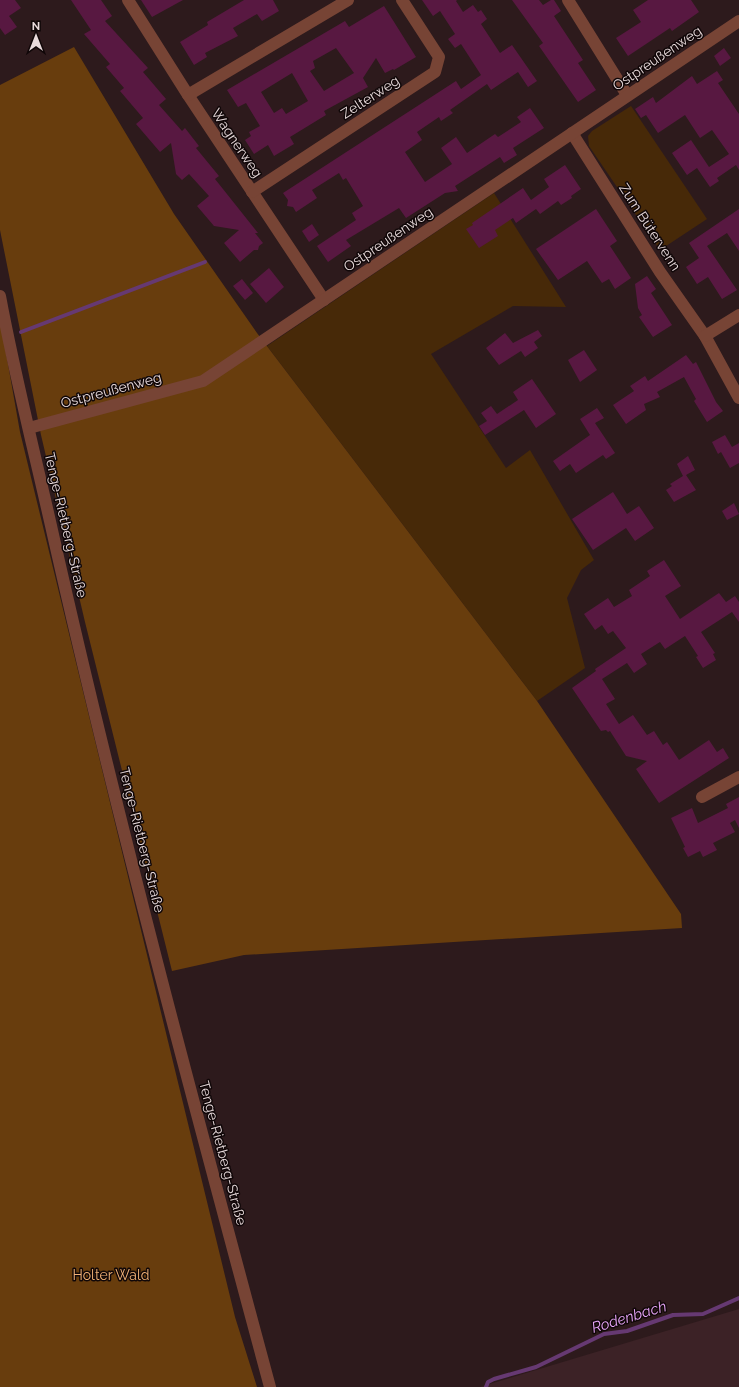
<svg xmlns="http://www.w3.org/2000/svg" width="739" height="1387" font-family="Raleway,sans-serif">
  <rect width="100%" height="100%" fill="#2d1a1c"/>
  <path fill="#3c2226" d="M 739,1309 L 739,1387 L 480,1387 Z"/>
  <g fill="#472908">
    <path d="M 631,106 L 707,219 L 660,250 L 589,146 L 588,136 L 592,131 Z"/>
    <path d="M 494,193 L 566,307 L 513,306 L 431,354 L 506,468 L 530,450 L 594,560 L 581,570 L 567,598 L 585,668 L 537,701 L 267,346 Z"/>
  </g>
  <g fill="#683d0d">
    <path d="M 74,47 L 174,214 L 257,333 L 537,701 L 681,914 L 682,928 L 244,955 L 172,971 L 85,622 L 41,435 L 0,230 L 0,85 Z"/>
    <path d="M 0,319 L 20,432 L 235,1317 L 257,1387 L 0,1387 Z"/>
  </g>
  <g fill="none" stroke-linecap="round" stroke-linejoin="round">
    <g stroke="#663972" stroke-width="4">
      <path d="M 21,332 L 205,262"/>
      <path d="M 486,1387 L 488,1382 L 494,1379 L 536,1367 L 604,1334 L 627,1331 L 673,1315 L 703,1314 L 739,1298"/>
    </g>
  </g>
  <g fill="#581841" fill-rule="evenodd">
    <path d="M 0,0 L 15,0 L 21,8 L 9,16 L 17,27 L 5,35 L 0,28 Z"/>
    <path d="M 71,0 L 101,0 L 112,16 L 105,21 L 148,68 L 143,72 L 166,99 L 159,105 L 182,131 L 185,128 L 199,146 L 196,148 L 219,176 L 215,179 L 258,233 L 255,233 L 263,243 L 259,246 L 258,250 L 254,250 L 240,262 L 224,243 L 239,230 L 214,226 L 197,206 L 209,196 L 189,174 L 182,180 L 176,174 L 171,143 L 160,152 L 136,124 L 143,118 L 120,91 L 124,88 L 106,67 L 110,64 L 84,34 L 91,30 Z"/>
    <path d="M 141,0 L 183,0 L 152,17 Z"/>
    <path d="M 244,0 L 273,0 L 279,11 L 262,21 L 257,14 L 233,28 L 238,36 L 205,53 L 207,57 L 194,65 L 180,42 L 208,25 L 207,22 Z"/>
    <path d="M 422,0 L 457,0 L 456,1 L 463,12 L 473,5 L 478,12 L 481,10 L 487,19 L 481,24 L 500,53 L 512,45 L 537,81 L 528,87 L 518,72 L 491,90 L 487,84 L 450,110 L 453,113 L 441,121 L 439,117 L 417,132 L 422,140 L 405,152 L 425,182 L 452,164 L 441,148 L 456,137 L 467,153 L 495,134 L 498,137 L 521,122 L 517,117 L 530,108 L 544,128 L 513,148 L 517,155 L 504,163 L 500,157 L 455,186 L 458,191 L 445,193 L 406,218 L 399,208 L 346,240 L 351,246 L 328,262 L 317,246 L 356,220 L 352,213 L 363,206 L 357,196 L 346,178 L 343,180 L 339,173 L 312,190 L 317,198 L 296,212 L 293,207 L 287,206 L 288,200 L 283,193 L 456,81 L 461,89 L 481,75 L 461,44 L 455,48 L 448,39 L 455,34 L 440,11 L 433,16 Z"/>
    <path d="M 512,0 L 539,0 L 543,5 L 551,0 L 554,0 L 561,11 L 554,16 L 583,60 L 578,63 L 596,90 L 578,102 L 539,46 L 543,43 Z"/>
    <path d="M 648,0 L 691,0 L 699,12 L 672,31 L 670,28 L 628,56 L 616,38 L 641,22 L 633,10 Z"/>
    <path d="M 384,6 L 416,57 L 394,70 L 393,69 L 385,73 L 376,58 L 363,78 L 368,87 L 324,111 L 326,115 L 290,137 L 294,144 L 274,156 L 268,145 L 254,154 L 245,140 L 251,136 L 249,132 L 260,126 L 246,103 L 238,107 L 227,90 L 345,21 L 349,27 ZM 336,48 L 354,73 L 324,91 L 310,71 L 315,68 L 313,61 ZM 292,73 L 308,101 L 286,114 L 282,108 L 274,113 L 261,92 Z"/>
    <path d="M 724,48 L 731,58 L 720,66 L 714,56 Z"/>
    <path d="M 717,71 L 723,80 L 718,83 L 739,114 L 739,170 L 736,165 L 717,178 L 719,181 L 710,187 L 697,168 L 687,175 L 672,153 L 691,140 L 709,167 L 729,154 L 712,130 L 700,138 L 685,115 L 658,133 L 646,115 L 641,118 L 635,109 L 653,97 L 656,103 L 692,76 L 697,84 Z"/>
    <path d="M 565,165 L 581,189 L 571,196 L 572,198 L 561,205 L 558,201 L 540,214 L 536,209 L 516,223 L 513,218 L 495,230 L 498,236 L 479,248 L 466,229 L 473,225 L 472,223 L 523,188 L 531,200 L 549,187 L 544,179 Z"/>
    <path d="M 596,209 L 617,241 L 610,246 L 631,278 L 615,289 L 609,279 L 602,283 L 587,261 L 558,280 L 536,249 Z"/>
    <path d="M 739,209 L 739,251 L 727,233 L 707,246 L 737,290 L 722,299 L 708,277 L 697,284 L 686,267 L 699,258 L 689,243 Z"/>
    <path d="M 312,224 L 319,235 L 309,242 L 302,231 Z"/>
    <path d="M 269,268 L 284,287 L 266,303 L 250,284 Z"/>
    <path d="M 647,276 L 656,289 L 651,293 L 672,325 L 653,337 L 639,317 L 642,315 L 638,308 L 635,284 Z"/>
    <path d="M 242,279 L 253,293 L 245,300 L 233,286 Z"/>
    <path d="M 538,330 L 542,336 L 534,342 L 538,348 L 525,357 L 521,351 L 499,365 L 486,348 L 505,333 L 513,343 Z"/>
    <path d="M 584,350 L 597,370 L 580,382 L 568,360 Z"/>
    <path d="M 686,355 L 693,364 L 696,362 L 716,402 L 723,411 L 707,422 L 694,401 L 696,399 L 684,377 L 657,392 L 660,397 L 644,404 L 646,410 L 626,424 L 613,405 L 634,391 L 630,386 L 645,376 L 648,381 Z"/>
    <path d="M 532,379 L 556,414 L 536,428 L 524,410 L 485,435 L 479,426 L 487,421 L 481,413 L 491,406 L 497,414 L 518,400 L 513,392 Z"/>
    <path d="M 597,408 L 604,418 L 595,423 L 615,453 L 606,459 L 603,455 L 576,473 L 570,464 L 560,471 L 553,461 L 590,435 L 580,419 Z"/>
    <path d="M 725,435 L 732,447 L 739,443 L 739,463 L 730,468 L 721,452 L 718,454 L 712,442 Z"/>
    <path d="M 688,456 L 695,470 L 686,475 L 696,490 L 674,502 L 666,490 L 672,486 L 670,484 L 683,476 L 677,464 Z"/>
    <path d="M 613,492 L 627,514 L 639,506 L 654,528 L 635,541 L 626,528 L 593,550 L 572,519 Z"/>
    <path d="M 734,503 L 739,514 L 727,520 L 722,511 Z"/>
    <path d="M 664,560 L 681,586 L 665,596 L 680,619 L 719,593 L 726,602 L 735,596 L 739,602 L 739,622 L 732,612 L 701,632 L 715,653 L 713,654 L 716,660 L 703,668 L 696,657 L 698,656 L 685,636 L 665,649 L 660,642 L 641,654 L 647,664 L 634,673 L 627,663 L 602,679 L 615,699 L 606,704 L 619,724 L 633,715 L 647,735 L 654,731 L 663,745 L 667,742 L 679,760 L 709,740 L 717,752 L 723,748 L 729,758 L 659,803 L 636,769 L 647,761 L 626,756 L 610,731 L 608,732 L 606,730 L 601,731 L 572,688 L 596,671 L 595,669 L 626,648 L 613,631 L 608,634 L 602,625 L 595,630 L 584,614 L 608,598 L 614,607 L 632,596 L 629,590 L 650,576 L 647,571 Z"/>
    <path d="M 739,797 L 739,828 L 735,820 L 730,823 L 735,832 L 713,843 L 717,850 L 703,857 L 700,851 L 688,857 L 683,848 L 685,847 L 671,818 L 692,808 L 698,823 L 728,808 L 726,804 Z"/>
  </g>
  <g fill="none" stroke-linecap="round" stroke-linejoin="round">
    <g stroke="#774435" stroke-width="12">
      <path d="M 128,0 L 188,95 L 324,300"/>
      <path d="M 568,0 L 627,95"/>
      <path d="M 188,95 L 348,0"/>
      <path d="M 572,133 L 660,272 L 705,336 L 739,398"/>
      <path d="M 252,192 L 435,72 L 439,57 L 402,0"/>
      <path d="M 0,296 C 15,377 36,458 54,539 C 118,823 194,1105 270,1387"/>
      <path d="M 705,336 L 739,315"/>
      <path d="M 29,428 L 203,381 L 739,21"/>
      <path d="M 702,797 L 739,777"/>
    </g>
  </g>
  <g text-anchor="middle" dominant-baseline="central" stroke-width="3" stroke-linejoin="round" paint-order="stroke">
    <g font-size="14" fill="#e8dadb" stroke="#100708">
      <text transform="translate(657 58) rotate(-34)">Ostpreußenweg</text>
      <text transform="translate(370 97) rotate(-33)">Zelterweg</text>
      <text transform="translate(237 143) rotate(56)">Wagnerweg</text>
      <text transform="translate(650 227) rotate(57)">Zum Bütervenn</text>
      <text transform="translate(388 239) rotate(-34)">Ostpreußenweg</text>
      <text transform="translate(111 390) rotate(-15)">Ostpreußenweg</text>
      <text transform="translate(66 525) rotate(77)">Tenge-Rietberg-Straße</text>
      <text transform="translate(142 840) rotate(76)">Tenge-Rietberg-Straße</text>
      <text transform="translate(223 1153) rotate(75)">Tenge-Rietberg-Straße</text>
    </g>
    <g font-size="14" fill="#f4b377" stroke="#100708">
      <text x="111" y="1275">Holter Wald</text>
    </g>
    <g font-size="15" font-style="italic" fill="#eaa7fc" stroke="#100708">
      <text transform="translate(629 1317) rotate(-17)">Rodenbach</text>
    </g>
  </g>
  <g transform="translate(36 36)" stroke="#100708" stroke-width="3" paint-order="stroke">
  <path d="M0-3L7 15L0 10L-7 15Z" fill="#e8dadb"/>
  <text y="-6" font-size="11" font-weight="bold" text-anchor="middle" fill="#e8dadb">N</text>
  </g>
</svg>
